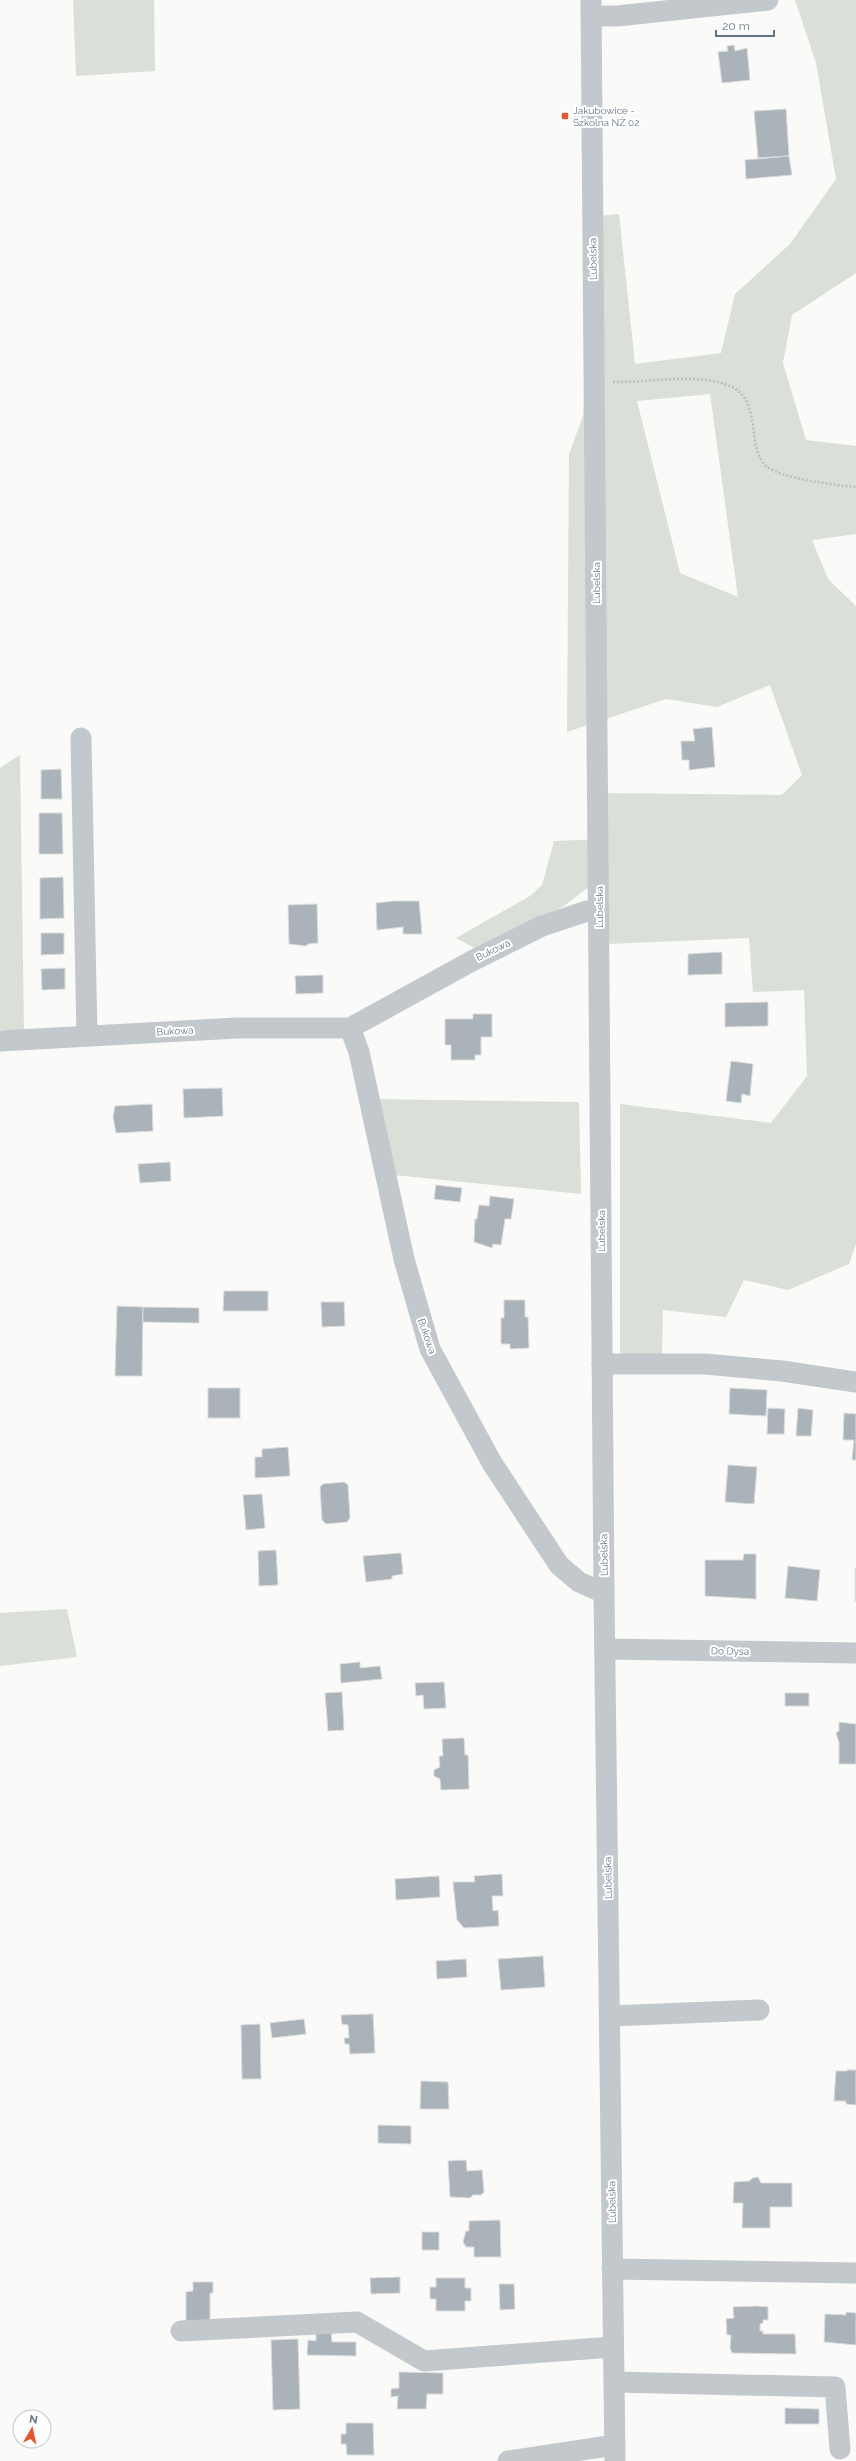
<svg xmlns="http://www.w3.org/2000/svg" width="856" height="2461" font-family="Raleway,sans-serif">
  <rect width="100%" height="100%" fill="#fafaf8"/>
  <g fill="#dadfd7" fill-rule="evenodd">
    <path d="M 73,0 L 154,0 L 155,71 L 76,76 Z"/>
    <path d="M 795,0 L 856,0 L 856,273 L 792,315 L 783,363 L 806,440 L 856,446 L 856,534 L 812,540 L 828,579 L 856,606 L 856,1244 L 849,1264 L 788,1290 L 744,1280 L 726,1317 L 663,1310 L 662,1357 L 620,1357 L 620,1104 L 771,1123 L 807,1076 L 804,990 L 753,992 L 749,938 L 607,944 L 605,887 L 586,889 L 564,906 L 478,950 L 456,938 L 530,896 L 542,885 L 554,841 L 602,839 L 602,793 L 782,795 L 802,775 L 770,685 L 717,707 L 666,699 L 567,732 L 569,454 L 583,416 L 597,216 L 619,214 L 635,364 L 721,353 L 735,294 L 790,244 L 836,179 L 816,63 ZM 710,394 L 738,597 L 680,573 L 637,401 Z"/>
    <path d="M 20,755 L 24,1031 L 0,1030 L 0,768 Z"/>
    <path d="M 369,1099 L 579,1102 L 581,1194 L 384,1174 Z"/>
    <path d="M 67,1609 L 77,1657 L 0,1666 L 0,1613 Z"/>
  </g>
  <g fill="#aab3b9" stroke="#dcdcda">
    <path d="M 734,45 L 735,51 L 747,48 L 750,80 L 722,83 L 718,52 L 728,51 L 727,46 Z"/>
    <path d="M 786,109 L 789,156 L 758,158 L 754,111 Z"/>
    <path d="M 789,156 L 792,175 L 746,179 L 745,160 Z"/>
    <path d="M 712,727 L 715,767 L 689,770 L 689,760 L 682,760 L 681,741 L 695,741 L 693,729 Z"/>
    <path d="M 61,769 L 62,799 L 41,799 L 41,770 Z"/>
    <path d="M 39,813 L 62,813 L 63,854 L 39,854 Z"/>
    <path d="M 63,877 L 64,918 L 40,919 L 40,878 Z"/>
    <path d="M 394,901 L 419,901 L 422,934 L 403,934 L 403,927 L 377,930 L 376,903 Z"/>
    <path d="M 317,904 L 318,943 L 308,944 L 306,946 L 289,944 L 288,905 Z"/>
    <path d="M 41,933 L 64,933 L 64,954 L 41,955 Z"/>
    <path d="M 722,952 L 722,974 L 688,975 L 688,954 Z"/>
    <path d="M 65,968 L 65,989 L 42,990 L 41,969 Z"/>
    <path d="M 323,975 L 323,993 L 296,994 L 295,976 Z"/>
    <path d="M 768,1002 L 768,1026 L 725,1027 L 725,1003 Z"/>
    <path d="M 473,1014 L 492,1014 L 492,1037 L 481,1037 L 481,1055 L 475,1055 L 475,1060 L 451,1060 L 451,1045 L 445,1045 L 445,1019 L 473,1019 Z"/>
    <path d="M 731,1061 L 753,1064 L 750,1096 L 742,1094 L 741,1103 L 726,1101 Z"/>
    <path d="M 222,1088 L 223,1116 L 184,1118 L 183,1089 Z"/>
    <path d="M 152,1104 L 153,1131 L 116,1133 L 113,1117 L 115,1106 Z"/>
    <path d="M 170,1162 L 171,1181 L 140,1183 L 138,1164 Z"/>
    <path d="M 436,1185 L 462,1188 L 460,1202 L 434,1199 Z"/>
    <path d="M 490,1196 L 514,1199 L 511,1219 L 505,1219 L 501,1245 L 493,1244 L 492,1248 L 474,1242 L 475,1219 L 477,1219 L 479,1205 L 489,1206 Z"/>
    <path d="M 224,1291 L 268,1291 L 268,1311 L 223,1311 Z"/>
    <path d="M 504,1300 L 525,1300 L 525,1317 L 528,1317 L 529,1348 L 510,1349 L 510,1344 L 501,1344 L 501,1318 L 504,1318 Z"/>
    <path d="M 321,1302 L 344,1302 L 345,1326 L 322,1327 Z"/>
    <path d="M 117,1306 L 143,1307 L 142,1376 L 115,1376 Z"/>
    <path d="M 143,1307 L 199,1308 L 199,1323 L 143,1322 Z"/>
    <rect x="208" y="1388" width="32" height="30"/>
    <path d="M 730,1388 L 767,1390 L 766,1416 L 729,1414 Z"/>
    <path d="M 768,1408 L 785,1409 L 784,1434 L 767,1434 Z"/>
    <path d="M 798,1408 L 813,1410 L 811,1436 L 796,1436 Z"/>
    <path d="M 844,1413 L 856,1414 L 856,1460 L 852,1460 L 854,1440 L 843,1440 Z"/>
    <path d="M 288,1447 L 290,1476 L 255,1478 L 255,1457 L 262,1457 L 262,1449 Z"/>
    <path d="M 728,1465 L 757,1467 L 754,1504 L 725,1502 Z"/>
    <path d="M 344,1482 L 348,1485 L 350,1518 L 347,1522 L 326,1524 L 322,1520 L 320,1487 L 323,1484 Z"/>
    <path d="M 262,1494 L 265,1528 L 246,1530 L 243,1495 Z"/>
    <path d="M 276,1550 L 278,1585 L 259,1586 L 258,1551 Z"/>
    <path d="M 401,1553 L 403,1574 L 392,1576 L 392,1579 L 366,1582 L 363,1556 Z"/>
    <path d="M 744,1554 L 756,1554 L 756,1599 L 705,1596 L 705,1560 L 743,1560 Z"/>
    <path d="M 788,1566 L 820,1570 L 817,1601 L 785,1598 Z"/>
    <rect x="855" y="1568" width="1" height="33"/>
    <path d="M 360,1662 L 360,1668 L 380,1666 L 382,1679 L 341,1683 L 340,1664 Z"/>
    <path d="M 444,1682 L 446,1708 L 424,1709 L 423,1695 L 416,1696 L 415,1683 Z"/>
    <path d="M 342,1692 L 344,1730 L 328,1731 L 325,1693 Z"/>
    <rect x="785" y="1693" width="24" height="13"/>
    <path d="M 839,1722 L 856,1724 L 856,1764 L 839,1764 L 839,1742 L 836,1733 L 839,1731 Z"/>
    <path d="M 464,1738 L 465,1755 L 468,1755 L 469,1789 L 441,1790 L 440,1779 L 434,1776 L 434,1770 L 440,1767 L 439,1756 L 443,1756 L 442,1739 Z"/>
    <path d="M 502,1874 L 503,1896 L 492,1896 L 493,1911 L 498,1910 L 499,1926 L 464,1928 L 457,1920 L 453,1882 L 475,1882 L 474,1876 Z"/>
    <path d="M 439,1876 L 440,1897 L 396,1900 L 395,1879 Z"/>
    <path d="M 543,1956 L 545,1987 L 501,1990 L 498,1959 Z"/>
    <path d="M 466,1959 L 467,1977 L 437,1979 L 436,1961 Z"/>
    <path d="M 373,2014 L 375,2053 L 350,2054 L 349,2044 L 345,2044 L 344,2038 L 349,2038 L 348,2025 L 342,2024 L 341,2015 Z"/>
    <path d="M 304,2019 L 306,2034 L 272,2038 L 270,2023 Z"/>
    <path d="M 260,2024 L 261,2079 L 242,2079 L 241,2025 Z"/>
    <path d="M 847,2070 L 856,2070 L 856,2105 L 846,2104 L 846,2101 L 834,2101 L 836,2071 L 847,2071 Z"/>
    <path d="M 421,2081 L 448,2082 L 449,2109 L 420,2109 Z"/>
    <path d="M 378,2125 L 411,2126 L 411,2144 L 378,2143 Z"/>
    <path d="M 466,2160 L 467,2171 L 482,2170 L 484,2192 L 481,2195 L 473,2195 L 470,2198 L 450,2197 L 448,2161 Z"/>
    <path d="M 758,2177 L 761,2183 L 792,2183 L 792,2207 L 770,2207 L 770,2228 L 742,2228 L 743,2203 L 733,2203 L 734,2182 L 749,2181 L 753,2178 Z"/>
    <path d="M 500,2220 L 501,2257 L 474,2257 L 474,2247 L 466,2247 L 463,2242 L 466,2231 L 469,2231 L 469,2221 Z"/>
    <rect x="422" y="2232" width="17" height="18"/>
    <path d="M 400,2277 L 400,2293 L 371,2294 L 370,2278 Z"/>
    <path d="M 436,2278 L 465,2278 L 465,2288 L 471,2288 L 471,2301 L 465,2301 L 465,2311 L 436,2311 L 436,2299 L 430,2299 L 430,2287 L 436,2287 Z"/>
    <path d="M 193,2282 L 213,2282 L 213,2293 L 210,2293 L 210,2324 L 186,2323 L 186,2292 L 193,2291 Z"/>
    <path d="M 499,2284 L 514,2284 L 515,2309 L 500,2310 Z"/>
    <path d="M 757,2306 L 768,2307 L 768,2320 L 763,2320 L 763,2323 L 760,2324 L 760,2331 L 763,2331 L 763,2334 L 795,2334 L 796,2354 L 732,2353 L 730,2348 L 731,2335 L 727,2335 L 726,2319 L 734,2318 L 733,2307 Z"/>
    <path d="M 846,2312 L 856,2313 L 856,2345 L 824,2342 L 825,2314 L 846,2315 Z"/>
    <path d="M 316,2331 L 331,2332 L 332,2342 L 356,2342 L 356,2356 L 307,2355 L 308,2340 L 316,2341 Z"/>
    <path d="M 298,2339 L 300,2409 L 273,2410 L 271,2340 Z"/>
    <path d="M 399,2372 L 443,2373 L 443,2394 L 427,2394 L 426,2409 L 397,2409 L 398,2396 L 391,2397 L 391,2389 L 399,2388 Z"/>
    <path d="M 785,2408 L 819,2409 L 819,2424 L 785,2424 Z"/>
    <path d="M 346,2423 L 373,2423 L 374,2455 L 347,2455 L 346,2444 L 341,2444 L 341,2434 L 346,2434 Z"/>
  </g>
  <g fill="none" stroke-linecap="round" stroke-linejoin="round">
    <path stroke="#bbbfc2" stroke-width="2.5" stroke-dasharray="2 2" stroke-linecap="butt" d="M 613,382 C 648,383 702,371 734,388 C 762,404 746,449 767,467 C 783,479 836,485 856,487"/>
    <g stroke="#c3c8cc" stroke-width="21">
      <path d="M 591,0 L 604,1593 L 615,2461"/>
      <path d="M 591,16 L 617,16 L 768,0"/>
      <path d="M 81,738 L 87,1036"/>
      <path d="M 350,1028 L 359,1052 L 404,1259 L 430,1349 L 492,1463 L 559,1565 L 579,1582 L 604,1593"/>
      <path d="M 0,1041 L 237,1028 L 350,1028 L 470,962 L 542,926 L 587,911 L 599,910"/>
      <path d="M 602,1364 L 705,1364 L 782,1371 L 856,1382"/>
      <path d="M 605,1649 L 856,1653"/>
      <path d="M 610,2016 L 759,2010"/>
      <path d="M 612,2269 L 856,2273"/>
      <path d="M 181,2331 L 357,2322 L 424,2361 L 613,2347"/>
      <path d="M 614,2382 L 835,2387 L 840,2449"/>
      <path d="M 508,2461 L 615,2445"/>
    </g>
  </g>
  <rect fill="#e4572e" stroke="#fff" stroke-width="1.5" x="561" y="112" width="8" height="8" rx="2"/>
  <g text-anchor="middle" dominant-baseline="central" stroke-width="4" stroke-linejoin="round" paint-order="stroke">
    <g font-size="10" fill="#657683" stroke="#fff" text-anchor="start">
      <text x="573" y="110">Jakubowice -<tspan x="573" dy="12">Szkolna NŻ 02</tspan></text>
    </g>
    <g font-size="10" fill="#657683" stroke="#fff">
      <text transform="translate(593 259) rotate(-91)">Lubelska</text>
      <text transform="translate(596 583) rotate(-90)">Lubelska</text>
      <text transform="translate(599 907) rotate(-90)">Lubelska</text>
      <text transform="translate(493 950) rotate(-26)">Bukowa</text>
      <text transform="translate(175 1031) rotate(-3)">Bukowa</text>
      <text transform="translate(601 1231) rotate(-90)">Lubelska</text>
      <text transform="translate(427 1336) rotate(71)">Bukowa</text>
      <text transform="translate(604 1555) rotate(-91)">Lubelska</text>
      <text transform="translate(730 1651) rotate(1)">Do Dysa</text>
      <text transform="translate(608 1878) rotate(-91)">Lubelska</text>
      <text transform="translate(612 2202) rotate(-91)">Lubelska</text>
    </g>
  </g>
  <g transform="translate(32 2429) rotate(9)"><circle r="19" fill="#ffffff" stroke="#c1c8cd"/>
  <path d="M0-3L7 15L0 10L-7 15Z" fill="#e4572e"/>
  <text y="-6" font-size="11" font-weight="bold" text-anchor="middle" fill="#657683">N</text>
  </g>
  <path d="M716 30v6h58v-6" fill="none" stroke="#657683" stroke-width="2"/>
  <text x="722" y="30" font-size="12" fill="#657683" stroke="#ffffff" stroke-width="3" paint-order="stroke">20 m</text>
</svg>
